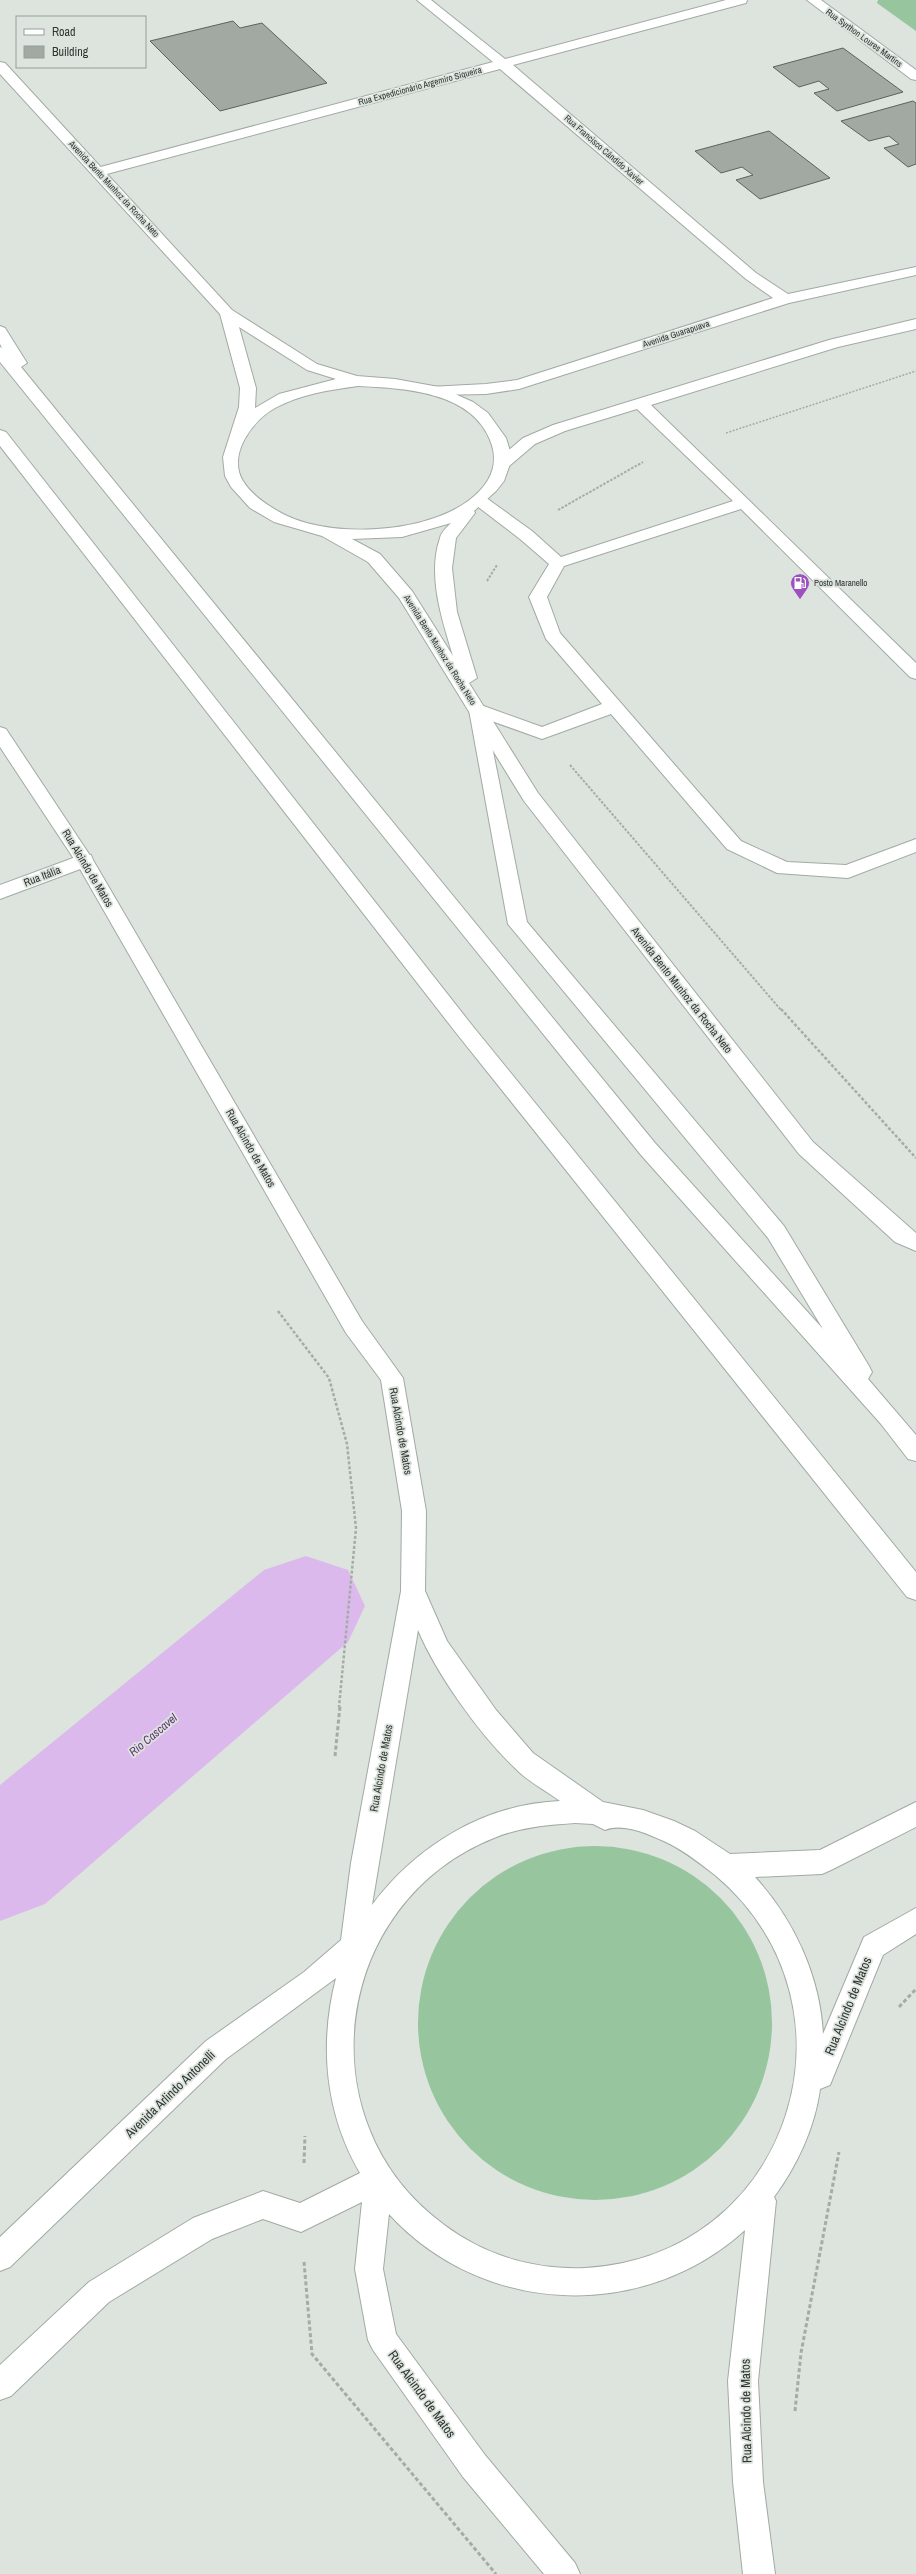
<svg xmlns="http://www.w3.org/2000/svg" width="916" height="2574" font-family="'Archivo Narrow',sans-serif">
  <rect width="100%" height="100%" fill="#dce4dd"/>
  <g fill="#96c59e">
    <path d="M 878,0 L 916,0 L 916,31 L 877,3 Z"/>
    <circle cx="595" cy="2023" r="177"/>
  </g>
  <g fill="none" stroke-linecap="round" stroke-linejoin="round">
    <path fill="#dbb9ec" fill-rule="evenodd" d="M 306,1556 L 348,1570 L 365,1606 L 348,1642 L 45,1904 L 0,1921 L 0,1785 L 264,1570 Z"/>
  </g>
  <g fill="#a1a9a2" stroke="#5b635c">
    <path d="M 233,21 L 240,28 L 262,23 L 327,83 L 220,111 L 150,41 Z"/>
    <path d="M 843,48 L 903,92 L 837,111 L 814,93 L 829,89 L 819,81 L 799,87 L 773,67 Z"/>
    <path d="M 913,101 L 916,103 L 916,164 L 908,167 L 884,148 L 899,144 L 889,136 L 869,141 L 841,121 Z"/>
    <path d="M 769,131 L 830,178 L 760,199 L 736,180 L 753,175 L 742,167 L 721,173 L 695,151 Z"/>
  </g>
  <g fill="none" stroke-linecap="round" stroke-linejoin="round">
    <defs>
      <g id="minor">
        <path d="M 417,0 L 431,0 L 505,59 L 726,0 L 747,0 L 746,3 L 513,65 L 756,273 L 788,294 L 916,267 L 916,275 L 789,303 L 519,389 L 486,394 L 435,395 L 429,393 L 427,390 L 429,387 L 486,384 L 517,380 L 773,298 L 746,279 L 500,69 L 103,175 L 93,175 L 91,172 L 93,169 L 493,62 Z"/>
        <path d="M 807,0 L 821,0 L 916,70 L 916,80 L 911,79 Z"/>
        <path d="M 916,319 L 916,329 L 838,347 L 651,405 L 916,663 L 916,679 L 910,677 L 741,509 L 564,566 L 547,597 L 560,633 L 741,841 L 787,862 L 846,865 L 916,839 L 916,852 L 848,878 L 777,873 L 727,849 L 611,714 L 542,739 L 472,714 L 469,710 L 472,706 L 478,704 L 542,727 L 602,704 L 546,639 L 529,597 L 549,564 L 520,539 L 473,503 L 471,500 L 473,497 L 485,497 L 532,531 L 561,557 L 733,501 L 637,409 L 565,431 L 535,444 L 508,467 L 496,467 L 494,464 L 496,461 L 523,438 L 553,425 L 829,340 Z"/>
        <path d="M 84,854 L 91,855 L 93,860 L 91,865 L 0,899 L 0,885 Z"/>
      </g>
      <g id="major">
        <path d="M 0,62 L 5,63 L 232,310 L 317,364 L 357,376 L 395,379 L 439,387 L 473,402 L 488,413 L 506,438 L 510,451 L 510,464 L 504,481 L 496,491 L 474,511 L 475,513 L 456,538 L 452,568 L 457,612 L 477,678 L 469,683 L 538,793 L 813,1142 L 916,1233 L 916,1251 L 895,1242 L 799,1154 L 524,801 L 399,598 L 368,562 L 322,536 L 274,522 L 250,508 L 231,487 L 225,476 L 223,457 L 239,407 L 240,388 L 220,314 L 0,74 ZM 239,327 L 307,370 L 336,379 L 279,394 L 255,408 L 256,388 ZM 358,386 C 402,388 471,391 490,440 C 496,454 495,468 488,480 C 455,534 336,541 285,515 C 270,507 252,496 243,481 C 227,455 252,421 275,408 C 301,394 329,390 358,386 ZM 451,523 C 447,527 441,532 440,538 C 427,575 442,620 453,656 L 412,591 L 380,554 L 352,539 L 402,537 Z"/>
        <path d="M 0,727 L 6,729 L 93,860 L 362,1321 L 403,1378 L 426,1511 L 425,1591 L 447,1641 L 496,1710 L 533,1753 L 603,1802 L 643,1810 L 674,1821 L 695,1831 L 730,1854 L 820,1850 L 916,1802 L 916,1827 L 831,1870 L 822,1874 L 755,1877 C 794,1920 820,1976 823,2034 L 864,1937 L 916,1908 L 916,1934 L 883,1955 L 830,2085 L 820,2089 C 815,2127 797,2166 774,2197 L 776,2201 L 758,2381 L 763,2482 L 775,2574 L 743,2574 L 733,2482 L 728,2381 L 745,2230 C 643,2323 482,2316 389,2214 L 383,2269 L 396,2334 L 485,2455 L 575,2563 L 580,2574 L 544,2574 L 463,2477 L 373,2350 L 368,2340 L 355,2269 L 362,2202 L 301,2232 L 263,2219 L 212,2239 L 109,2302 L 11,2396 L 0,2400 L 0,2365 L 89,2282 L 193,2218 L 263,2191 L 300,2203 L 360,2173 C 325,2113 319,2044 336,1978 L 226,2059 L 10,2267 L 0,2271 L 0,2237 L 206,2041 L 304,1972 L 341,1940 L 351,1863 L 401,1591 L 402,1511 L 381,1380 L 346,1333 L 76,862 L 0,747 ZM 418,1630 C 437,1675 480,1735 515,1768 C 527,1781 545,1790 560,1801 C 484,1804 416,1846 372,1905 ZM 575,1823 L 593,1824 L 605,1830 C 625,1822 652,1836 670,1844 C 687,1853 701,1864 715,1875 C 871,2006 790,2257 585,2268 C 533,2270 484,2255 443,2224 C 303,2121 333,1902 494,1838 C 520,1827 548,1825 575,1823 Z"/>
      </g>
      <g id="highway">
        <path d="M 0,326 L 5,328 L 27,363 L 21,367 L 655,1143 L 823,1329 L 768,1238 L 508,924 L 469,710 L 472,706 L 484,706 L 527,922 L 784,1226 L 869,1366 L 872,1372 L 868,1379 L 916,1435 L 916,1461 L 908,1459 L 881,1424 L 641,1155 L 0,362 L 0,347 L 2,348 L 0,344 Z"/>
        <path d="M 0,430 L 6,432 L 471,1024 L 916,1572 L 916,1600 L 907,1597 L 457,1034 L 0,446 Z"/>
      </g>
    </defs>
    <use href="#minor" stroke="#a1aaa3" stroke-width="2"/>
    <use href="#major" stroke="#a1aaa3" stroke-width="2"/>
    <use href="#highway" stroke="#a1aaa3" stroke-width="2"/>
    <path stroke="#a5aba6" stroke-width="1.5" stroke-dasharray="2 1.5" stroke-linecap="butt" d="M 726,433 L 916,371"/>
    <g stroke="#a5aba6" stroke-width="2" stroke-dasharray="2.5 1.5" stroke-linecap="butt">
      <path d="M 558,510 L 643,462"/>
      <path d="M 487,581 L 497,565"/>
      <path d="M 570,765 L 781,1010"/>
    </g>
    <g stroke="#a5aba6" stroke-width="2.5" stroke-dasharray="3 2" stroke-linecap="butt">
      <path d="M 781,1009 L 916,1158"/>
      <path d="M 278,1311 L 329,1378 L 347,1444 L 356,1528 L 339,1707"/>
    </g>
    <g stroke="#a5aba6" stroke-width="3" stroke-dasharray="4 2.5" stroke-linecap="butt">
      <path d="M 335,1756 L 340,1706"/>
      <path d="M 899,2007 L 916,1989"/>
      <path d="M 304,2163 L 305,2136"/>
      <path d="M 304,2262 L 312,2354 L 496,2574"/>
      <path d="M 795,2411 L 801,2353 L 839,2152"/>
    </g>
    <use href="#minor" fill="#fff" fill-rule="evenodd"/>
    <use href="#major" fill="#fff" fill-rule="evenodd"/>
    <use href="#highway" fill="#fff" fill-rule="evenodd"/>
  </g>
  <defs>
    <symbol id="fuel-pin" viewBox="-11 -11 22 30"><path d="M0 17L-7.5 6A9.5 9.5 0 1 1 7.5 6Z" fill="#9e4fc0" stroke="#dce4dd"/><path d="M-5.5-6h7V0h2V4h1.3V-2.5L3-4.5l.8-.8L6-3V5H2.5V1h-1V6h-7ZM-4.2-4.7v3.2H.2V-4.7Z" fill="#fff"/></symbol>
  </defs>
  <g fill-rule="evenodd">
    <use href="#fuel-pin" x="789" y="572" width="22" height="30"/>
  </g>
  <g text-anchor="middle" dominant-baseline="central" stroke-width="3.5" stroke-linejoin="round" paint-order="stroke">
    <g font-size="9" fill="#313532" stroke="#dce4dd">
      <text transform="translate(864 38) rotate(36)">Rua Syrthon Loures Martins</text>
      <text transform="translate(420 86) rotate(-15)">Rua Expedicionário Argemiro Siqueira</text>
      <text transform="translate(604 150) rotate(41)">Rua Francisco Cândido Xavier</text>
      <text transform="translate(114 189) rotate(47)">Avenida Bento Munhoz da Rocha Neto</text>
      <text transform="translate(676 334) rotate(-18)">Avenida Guarapuava</text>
      <text transform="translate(440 650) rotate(58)">Avenida Bento Munhoz da Rocha Neto</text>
    </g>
    <g font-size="9" fill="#313532" stroke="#dce4dd" text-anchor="start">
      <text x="814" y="583">Posto Maranello</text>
    </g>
    <g font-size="11" fill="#313532" stroke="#dce4dd">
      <text transform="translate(88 868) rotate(59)">Rua Alcindo de Matos</text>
      <text transform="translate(42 876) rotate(-21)">Rua Itália</text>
      <text transform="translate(682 990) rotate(52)">Avenida Bento Munhoz da Rocha Neto</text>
      <text transform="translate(251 1148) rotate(60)">Rua Alcindo de Matos</text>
      <text transform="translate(401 1431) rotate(80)">Rua Alcindo de Matos</text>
      <text transform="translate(381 1768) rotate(-80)">Rua Alcindo de Matos</text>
    </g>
    <g font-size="12" font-style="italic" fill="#623876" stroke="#dce4dd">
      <text transform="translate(153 1735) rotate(-40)">Rio Cascavel</text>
    </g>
    <g font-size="13" fill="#313532" stroke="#dce4dd">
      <text transform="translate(848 2006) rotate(-68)">Rua Alcindo de Matos</text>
      <text transform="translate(170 2094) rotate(-44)">Avenida Arlindo Antonelli</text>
      <text transform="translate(422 2394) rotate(54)">Rua Alcindo de Matos</text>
      <text transform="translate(746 2411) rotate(-91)">Rua Alcindo de Matos</text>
    </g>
  </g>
  <rect x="16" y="16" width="130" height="52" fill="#dce4dd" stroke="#989e99"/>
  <rect x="24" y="29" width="20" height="6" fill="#ffffff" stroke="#989e99"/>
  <text x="52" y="36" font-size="12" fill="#313532">Road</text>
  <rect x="24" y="46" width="20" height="12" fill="#a1a9a2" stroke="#989e99"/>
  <text x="52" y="56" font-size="12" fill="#313532">Building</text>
</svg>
